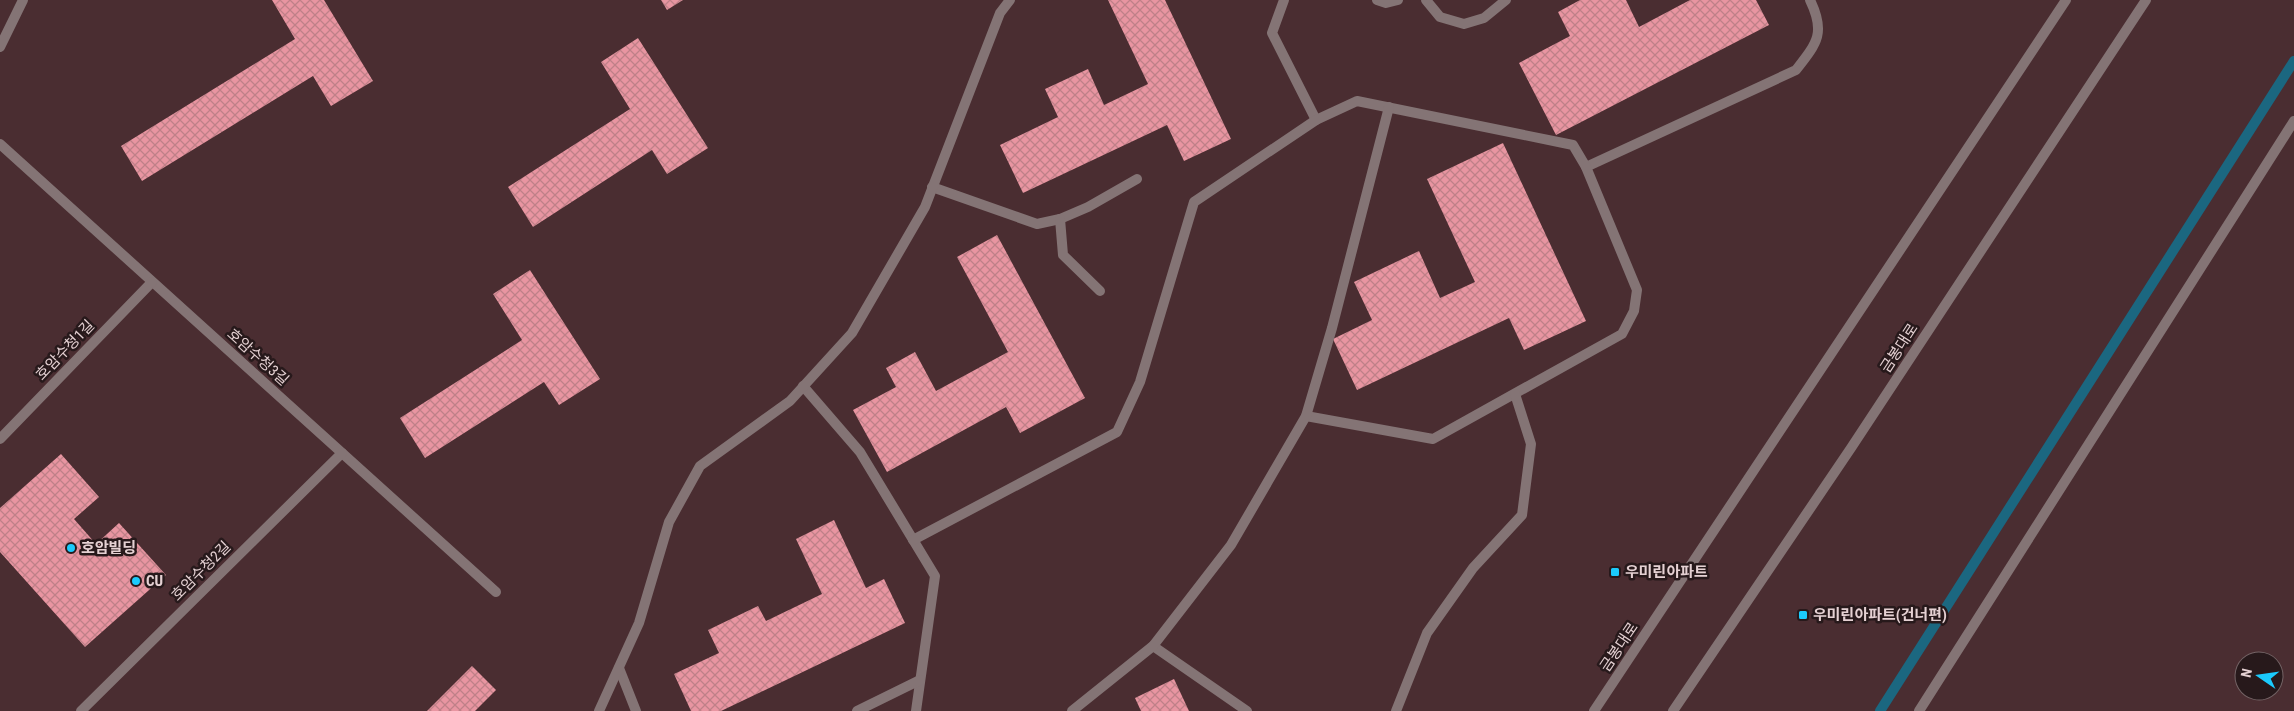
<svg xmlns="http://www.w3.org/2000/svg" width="2294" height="711" font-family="'Roboto Condensed','Noto Sans KR',sans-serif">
  <defs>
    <pattern id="building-cross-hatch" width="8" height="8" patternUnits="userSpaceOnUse" patternTransform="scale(1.25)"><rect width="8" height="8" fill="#e895a1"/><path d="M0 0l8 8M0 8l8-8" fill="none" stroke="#bf8088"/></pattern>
  </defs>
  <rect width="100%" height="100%" fill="#4a2d31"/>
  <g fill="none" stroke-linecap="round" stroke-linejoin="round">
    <path stroke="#1b6780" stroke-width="10" d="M 1880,711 L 2294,61"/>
  </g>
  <g fill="url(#building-cross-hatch)">
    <path d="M 272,0 L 324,0 L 373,81 L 331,106 L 313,76 L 142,181 L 121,146 L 295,39 Z"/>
    <path d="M 661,0 L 683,0 L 667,10 Z"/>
    <path d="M 1108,0 L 1165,0 L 1231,139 L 1184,161 L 1167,125 L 1023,193 L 1000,145 L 1058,117 L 1045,89 L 1088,69 L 1104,105 L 1148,84 Z"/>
    <path d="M 1580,0 L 1626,0 L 1639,27 L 1690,0 L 1756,0 L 1769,25 L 1556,135 L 1519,63 L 1570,36 L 1558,12 Z"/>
    <path d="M 638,38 L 708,148 L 667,174 L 652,150 L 533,227 L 508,187 L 630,109 L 601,62 Z"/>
    <path d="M 1503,143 L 1586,321 L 1524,350 L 1509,318 L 1357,390 L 1333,339 L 1372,320 L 1354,282 L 1419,251 L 1440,298 L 1475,282 L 1427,179 Z"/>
    <path d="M 997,235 L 1085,398 L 1020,433 L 1006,407 L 887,472 L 853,410 L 896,387 L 886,368 L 915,352 L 936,391 L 1008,352 L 957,257 Z"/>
    <path d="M 530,270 L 600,379 L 559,405 L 544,382 L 425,458 L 400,418 L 522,340 L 493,294 Z"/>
    <path d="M 61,454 L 99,497 L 74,519 L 96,544 L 119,523 L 166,575 L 85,647 L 0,552 L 0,508 Z"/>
    <path d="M 834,520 L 866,588 L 884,579 L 905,623 L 721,711 L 691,711 L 674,674 L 719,653 L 708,630 L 758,606 L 766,621 L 822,594 L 796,539 Z"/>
    <path d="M 472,666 L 496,690 L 475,711 L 427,711 Z"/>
    <path d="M 1174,679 L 1189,711 L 1141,711 L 1135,698 Z"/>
  </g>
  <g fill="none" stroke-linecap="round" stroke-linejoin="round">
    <g stroke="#847475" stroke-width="10">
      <path d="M 1284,0 L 1272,33 L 1316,120"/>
      <path d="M 1377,0 L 1386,3 L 1398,0"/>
      <path d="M 1426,0 L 1440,17 L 1464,24 L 1484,18 L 1506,0"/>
      <path d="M 1586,167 L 1796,70 C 1817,43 1826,33 1810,0"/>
      <path d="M 932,187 L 1037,224 L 1060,219 L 1088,207 L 1137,179"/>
      <path d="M 1060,219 L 1063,255 L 1100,291"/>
      <path d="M 803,386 L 860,452 L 935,576 L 916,711"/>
      <path d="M 913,540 L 1117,432 L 1140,382 L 1194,202 L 1316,120 L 1357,101 L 1573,145 L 1586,167 L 1637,290 L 1634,311 L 1622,334 L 1433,439 L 1306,416"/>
      <path d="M 1153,646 L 1247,711"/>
      <path d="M 619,668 L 636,711"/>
      <path d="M 599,711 L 639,623 L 669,522 L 700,466 L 790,401 L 852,333 L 925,207 L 1000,13 L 1010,0"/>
      <path d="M 857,711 L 920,680"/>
      <path d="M 1072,711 L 1153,646 L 1231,545 L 1306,416 L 1332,328 L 1389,107"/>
      <path d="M 1396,711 L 1427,633 L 1473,568 L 1522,515 L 1531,444 L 1515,394"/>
    </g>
    <g stroke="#847475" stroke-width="10">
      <path d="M 0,47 L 23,0"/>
      <path d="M 0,144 L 496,592"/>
      <path d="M 0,439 L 152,282"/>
      <path d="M 81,711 L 342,453"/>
      <path d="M 1919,711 L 2294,121"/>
    </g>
    <g stroke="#847475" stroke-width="10">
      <path d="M 1594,711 L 2066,0"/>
      <path d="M 1673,711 L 1851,448 L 2146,0"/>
    </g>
  </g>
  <g fill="#1bcafc" stroke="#27191b" stroke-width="2">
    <circle cx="71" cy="548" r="5"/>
    <rect x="1610" y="567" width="10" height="10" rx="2.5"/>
    <circle cx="136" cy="581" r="5"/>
    <rect x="1798" y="610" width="10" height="10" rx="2.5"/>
  </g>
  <g text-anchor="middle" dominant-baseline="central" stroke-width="5" stroke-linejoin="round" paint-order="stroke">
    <g font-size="15" fill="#e5d1d3" stroke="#27191b">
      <text transform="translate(1899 348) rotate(-57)">금봉대로</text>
      <text transform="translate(65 350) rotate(-46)">호암수청1길</text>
      <text transform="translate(258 357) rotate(42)">호암수청3길</text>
      <text transform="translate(201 571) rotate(-45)">호암수청2길</text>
      <text transform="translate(1619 647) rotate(-56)">금봉대로</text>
    </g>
    <g font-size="15" font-weight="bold" fill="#e5d1d3" stroke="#27191b" text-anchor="start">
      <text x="81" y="548">호암빌딩</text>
      <text x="1625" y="572">우미린아파트</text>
      <text x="146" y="581">CU</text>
      <text x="1813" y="615">우미린아파트(건너편)</text>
    </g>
  </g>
  <g transform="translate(2259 676) rotate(283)"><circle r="24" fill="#27191b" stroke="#736365"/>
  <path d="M0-4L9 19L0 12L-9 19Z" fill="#1bcafc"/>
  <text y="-8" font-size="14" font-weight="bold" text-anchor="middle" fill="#e5d1d3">N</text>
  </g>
</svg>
